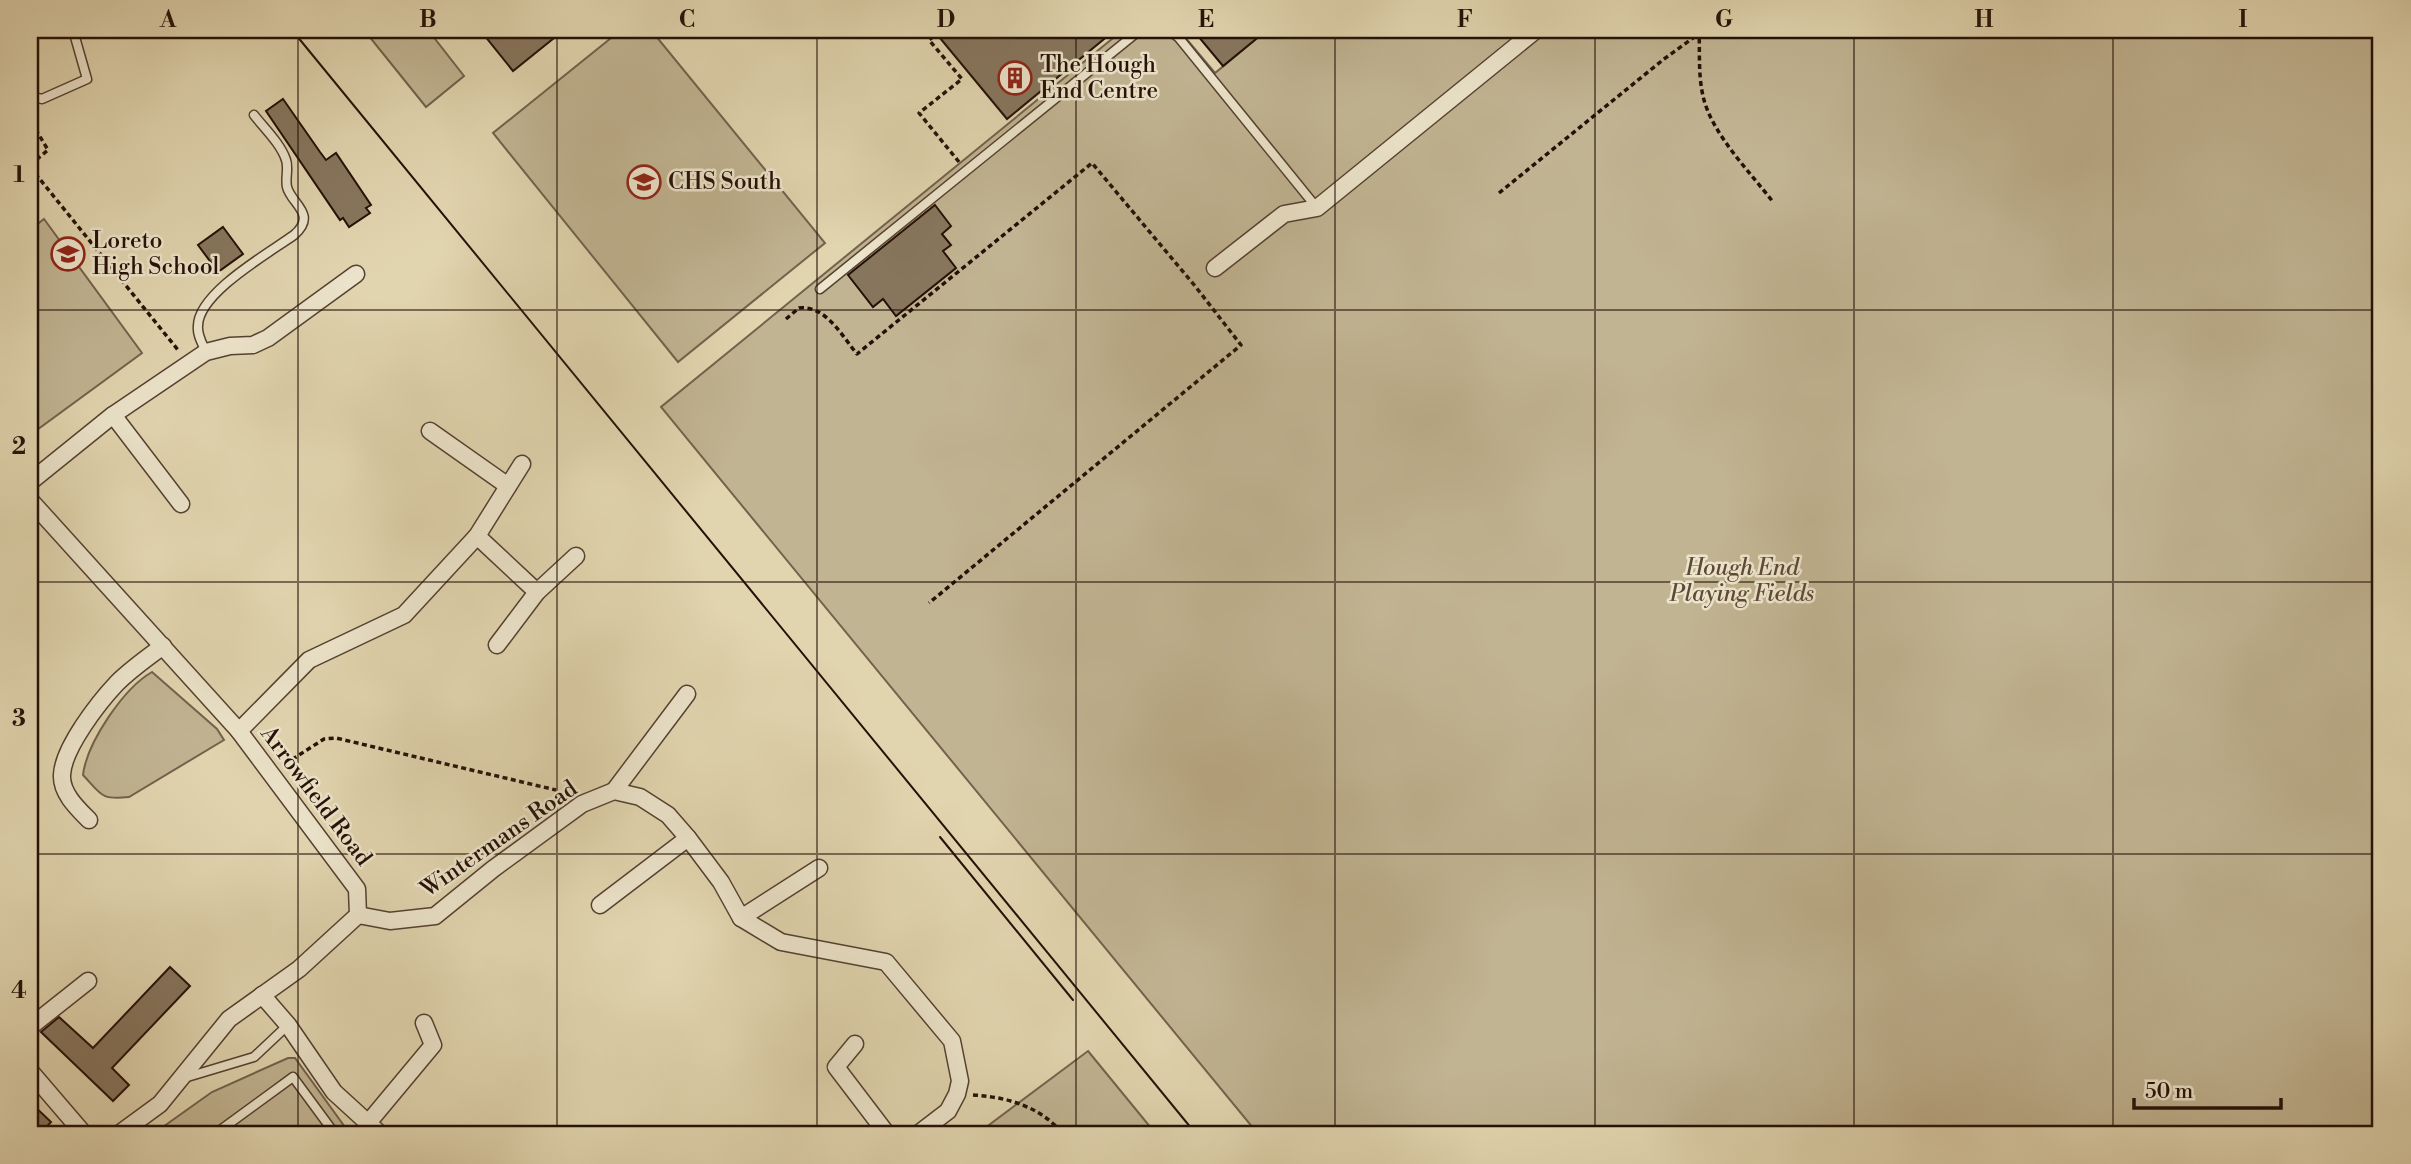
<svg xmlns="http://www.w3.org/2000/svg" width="2411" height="1164" font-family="'Libre Bodoni',serif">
  <rect width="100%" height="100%" fill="#e1d5af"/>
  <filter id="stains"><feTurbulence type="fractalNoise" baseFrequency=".00286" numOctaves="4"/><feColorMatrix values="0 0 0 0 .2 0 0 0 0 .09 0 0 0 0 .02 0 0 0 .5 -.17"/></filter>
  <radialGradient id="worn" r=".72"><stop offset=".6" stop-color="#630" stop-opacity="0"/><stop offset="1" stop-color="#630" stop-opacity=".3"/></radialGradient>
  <g fill="#c1b492" stroke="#73624c" stroke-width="2">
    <path d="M 364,30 L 428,30 L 464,76 L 426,107 Z"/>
    <path d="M 621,30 L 651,30 L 825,243 L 678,362 L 493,133 Z"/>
    <path d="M 1123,30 L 1179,30 L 1215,73 L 1267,30 L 2381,30 L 2381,1134 L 1258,1134 L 661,407 Z"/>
    <path d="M 44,219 L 142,353 L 30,435 L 30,230 Z"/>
    <path d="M 152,672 L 217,729 L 224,740 L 129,797 C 100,800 102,795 83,775 C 87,742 124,688 152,672 Z"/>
    <path d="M 1088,1051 L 1156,1134 L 977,1134 Z"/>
    <path d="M 288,1058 L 295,1058 L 350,1134 L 153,1134 L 212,1092 Z"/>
  </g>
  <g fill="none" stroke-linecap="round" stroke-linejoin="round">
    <path stroke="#6f5e4a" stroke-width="6" d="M 2371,30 L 2381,40"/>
  </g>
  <g fill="#87765e" stroke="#251007" stroke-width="2">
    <path d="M 480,30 L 564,30 L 513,71 Z"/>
    <path d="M 949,30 L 1115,30 L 1007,119 L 940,38 Z"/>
    <path d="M 1193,30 L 1267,30 L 1223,66 Z"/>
    <path d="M 283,99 L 320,152 L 326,160 L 336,153 L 371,205 L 366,208 L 370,213 L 349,227 L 343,218 L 340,220 L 266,111 Z"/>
    <path d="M 935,205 L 951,226 L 942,234 L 951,245 L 943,251 L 956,268 L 896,316 L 883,299 L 873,307 L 848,275 Z"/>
    <path d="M 223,227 L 243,254 L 218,272 L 198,245 Z"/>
    <path d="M 170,967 L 190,986 L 112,1068 L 129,1085 L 113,1101 L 41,1032 L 59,1017 L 93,1048 Z"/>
    <path d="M 30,1102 L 51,1122 L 40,1134 L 30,1134 Z"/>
  </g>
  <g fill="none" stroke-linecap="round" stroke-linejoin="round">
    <defs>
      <g id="service">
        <path d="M 1169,30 L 1179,38 L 1317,208"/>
        <path d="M 30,96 L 42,99 L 87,79 L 73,30"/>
        <path d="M 820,289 L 1140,30"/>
        <path d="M 206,352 C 202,343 197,335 198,326 C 198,293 269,253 294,235 C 318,214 291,204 287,187 C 285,178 289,168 286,160 C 281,144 264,128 254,115"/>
        <path d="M 184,1078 L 254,1057 L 288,1025"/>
        <path d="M 215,1134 L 293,1077 L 335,1134"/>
      </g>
      <g id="minor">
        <path d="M 1215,268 L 1284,214 L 1317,208 L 1536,30"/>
        <path d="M 113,415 L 181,504"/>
        <path d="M 430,431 L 508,486"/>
        <path d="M 30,482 L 113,415 L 206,352 L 230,346 L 253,345 L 268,338 L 356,274"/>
        <path d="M 30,500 L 239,731 L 357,889 L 358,915 L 299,969 L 229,1019 L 160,1104 L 119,1134"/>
        <path d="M 477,536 L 537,592"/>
        <path d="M 497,645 L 537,592 L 576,556"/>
        <path d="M 239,731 L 309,660 L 404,615 L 477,536 L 522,464"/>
        <path d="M 614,791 L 687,694"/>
        <path d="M 89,820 C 77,808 61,793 62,775 C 63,748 99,702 117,683 C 131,669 147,658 163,646"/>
        <path d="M 600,905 L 688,838"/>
        <path d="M 358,915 L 390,921 L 435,916 L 493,869 L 582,804 L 614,791 L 640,797 L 668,815 L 688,838 L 721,882 L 741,918 L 781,942 L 886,962 L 952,1041 L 960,1081 L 957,1094 L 948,1111 L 918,1134"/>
        <path d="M 741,918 L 819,868"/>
        <path d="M 262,995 L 288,1025 L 334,1092 L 380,1134"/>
        <path d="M 30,1027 L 88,981"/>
        <path d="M 855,1044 L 836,1067 L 887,1134"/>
        <path d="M 30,1071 L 84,1134"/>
        <path d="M 368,1123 L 433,1045 L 424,1023"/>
      </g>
    </defs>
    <use href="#service" stroke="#544131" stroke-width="11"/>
    <use href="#minor" stroke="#544131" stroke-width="19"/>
    <g stroke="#251007" stroke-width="3.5" stroke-dasharray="5 3.5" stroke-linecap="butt">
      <path d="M 929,30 L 934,36 L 929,40 L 962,79 L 919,113 L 959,162"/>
      <path d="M 1699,30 C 1700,52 1698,74 1703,96 C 1711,133 1750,172 1773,202"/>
      <path d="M 30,165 L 48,150 L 30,120 L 36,110"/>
      <path d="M 30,167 L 178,350"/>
      <path d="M 1499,193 L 1664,59 L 1704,30"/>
      <path d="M 786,319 L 799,308 C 826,305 842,336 857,354 L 1092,163 L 1195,286 L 1241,345 L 929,603"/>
      <path d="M 285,764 L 324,739 L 336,738 L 556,790"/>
      <path d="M 973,1095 C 1008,1097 1041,1107 1063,1134"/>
    </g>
    <use href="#service" stroke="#ece4cb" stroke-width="8"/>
    <use href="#minor" stroke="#ece4cb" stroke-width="16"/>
    <g stroke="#251007" stroke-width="2">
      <path d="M 292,30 L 1196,1134"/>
      <path d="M 940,837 L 1073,1000"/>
    </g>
  </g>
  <path fill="none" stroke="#251007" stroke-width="2" stroke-opacity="0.55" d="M 298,30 L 298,1134M 557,30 L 557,1134M 817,30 L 817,1134M 1076,30 L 1076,1134M 1335,30 L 1335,1134M 1595,30 L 1595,1134M 1854,30 L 1854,1134M 2113,30 L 2113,1134M 30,310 L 2381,310M 30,582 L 2381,582M 30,854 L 2381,854"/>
  <defs>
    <symbol id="building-ring" viewBox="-11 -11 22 22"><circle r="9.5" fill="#ece4cb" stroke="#8f2418" stroke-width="1.5"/><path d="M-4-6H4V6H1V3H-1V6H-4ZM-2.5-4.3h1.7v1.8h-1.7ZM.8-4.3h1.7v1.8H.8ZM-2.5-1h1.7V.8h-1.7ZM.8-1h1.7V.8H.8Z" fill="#8f2418"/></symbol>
    <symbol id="school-ring" viewBox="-11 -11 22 22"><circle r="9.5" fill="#ece4cb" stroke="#8f2418" stroke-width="1.5"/><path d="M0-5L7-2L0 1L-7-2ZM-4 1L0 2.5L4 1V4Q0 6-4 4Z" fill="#8f2418"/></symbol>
  </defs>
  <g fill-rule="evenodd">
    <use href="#building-ring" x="996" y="59" width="38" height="38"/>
    <use href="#school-ring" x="625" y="163" width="38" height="38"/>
    <use href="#school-ring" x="49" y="235" width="38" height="38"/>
  </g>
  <g text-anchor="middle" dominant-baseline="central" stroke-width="5" stroke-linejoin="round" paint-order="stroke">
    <g font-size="23" fill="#251007" stroke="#ece4cb" text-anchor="start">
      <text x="1040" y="65">The Hough<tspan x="1040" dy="26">End Centre</tspan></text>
      <text x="668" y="182">CHS South</text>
      <text x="92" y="241">Loreto<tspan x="92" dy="26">High School</tspan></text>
    </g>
    <g font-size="23" font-style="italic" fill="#5c4938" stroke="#ece4cb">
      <text x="1742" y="568">Hough End<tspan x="1742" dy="26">Playing Fields</tspan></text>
    </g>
    <g font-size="23" fill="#251007" stroke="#ece4cb">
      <text transform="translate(316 796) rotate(53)">Arrowfield Road</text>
      <text transform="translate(499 839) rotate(-35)">Wintermans Road</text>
    </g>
  </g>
  <rect width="2411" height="1164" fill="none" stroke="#e1d5af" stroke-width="77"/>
  <path d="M2134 1098v10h147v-10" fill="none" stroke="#251007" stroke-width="3.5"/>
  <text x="2145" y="1098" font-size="21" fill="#251007" stroke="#ece4cb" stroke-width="5" paint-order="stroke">50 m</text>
  <rect x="38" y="38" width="2334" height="1088" fill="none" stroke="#251007" stroke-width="2.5"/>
  <g font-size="23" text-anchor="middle" font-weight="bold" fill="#251007">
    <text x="168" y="27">A</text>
    <text x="428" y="27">B</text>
    <text x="687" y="27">C</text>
    <text x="946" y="27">D</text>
    <text x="1206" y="27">E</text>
    <text x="1465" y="27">F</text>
    <text x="1724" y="27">G</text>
    <text x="1984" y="27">H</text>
    <text x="2243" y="27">I</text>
    <text x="19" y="182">1</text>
    <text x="19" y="454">2</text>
    <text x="19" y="726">3</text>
    <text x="19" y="998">4</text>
  </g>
  <rect width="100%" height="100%" filter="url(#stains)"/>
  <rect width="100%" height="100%" fill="url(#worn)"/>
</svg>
